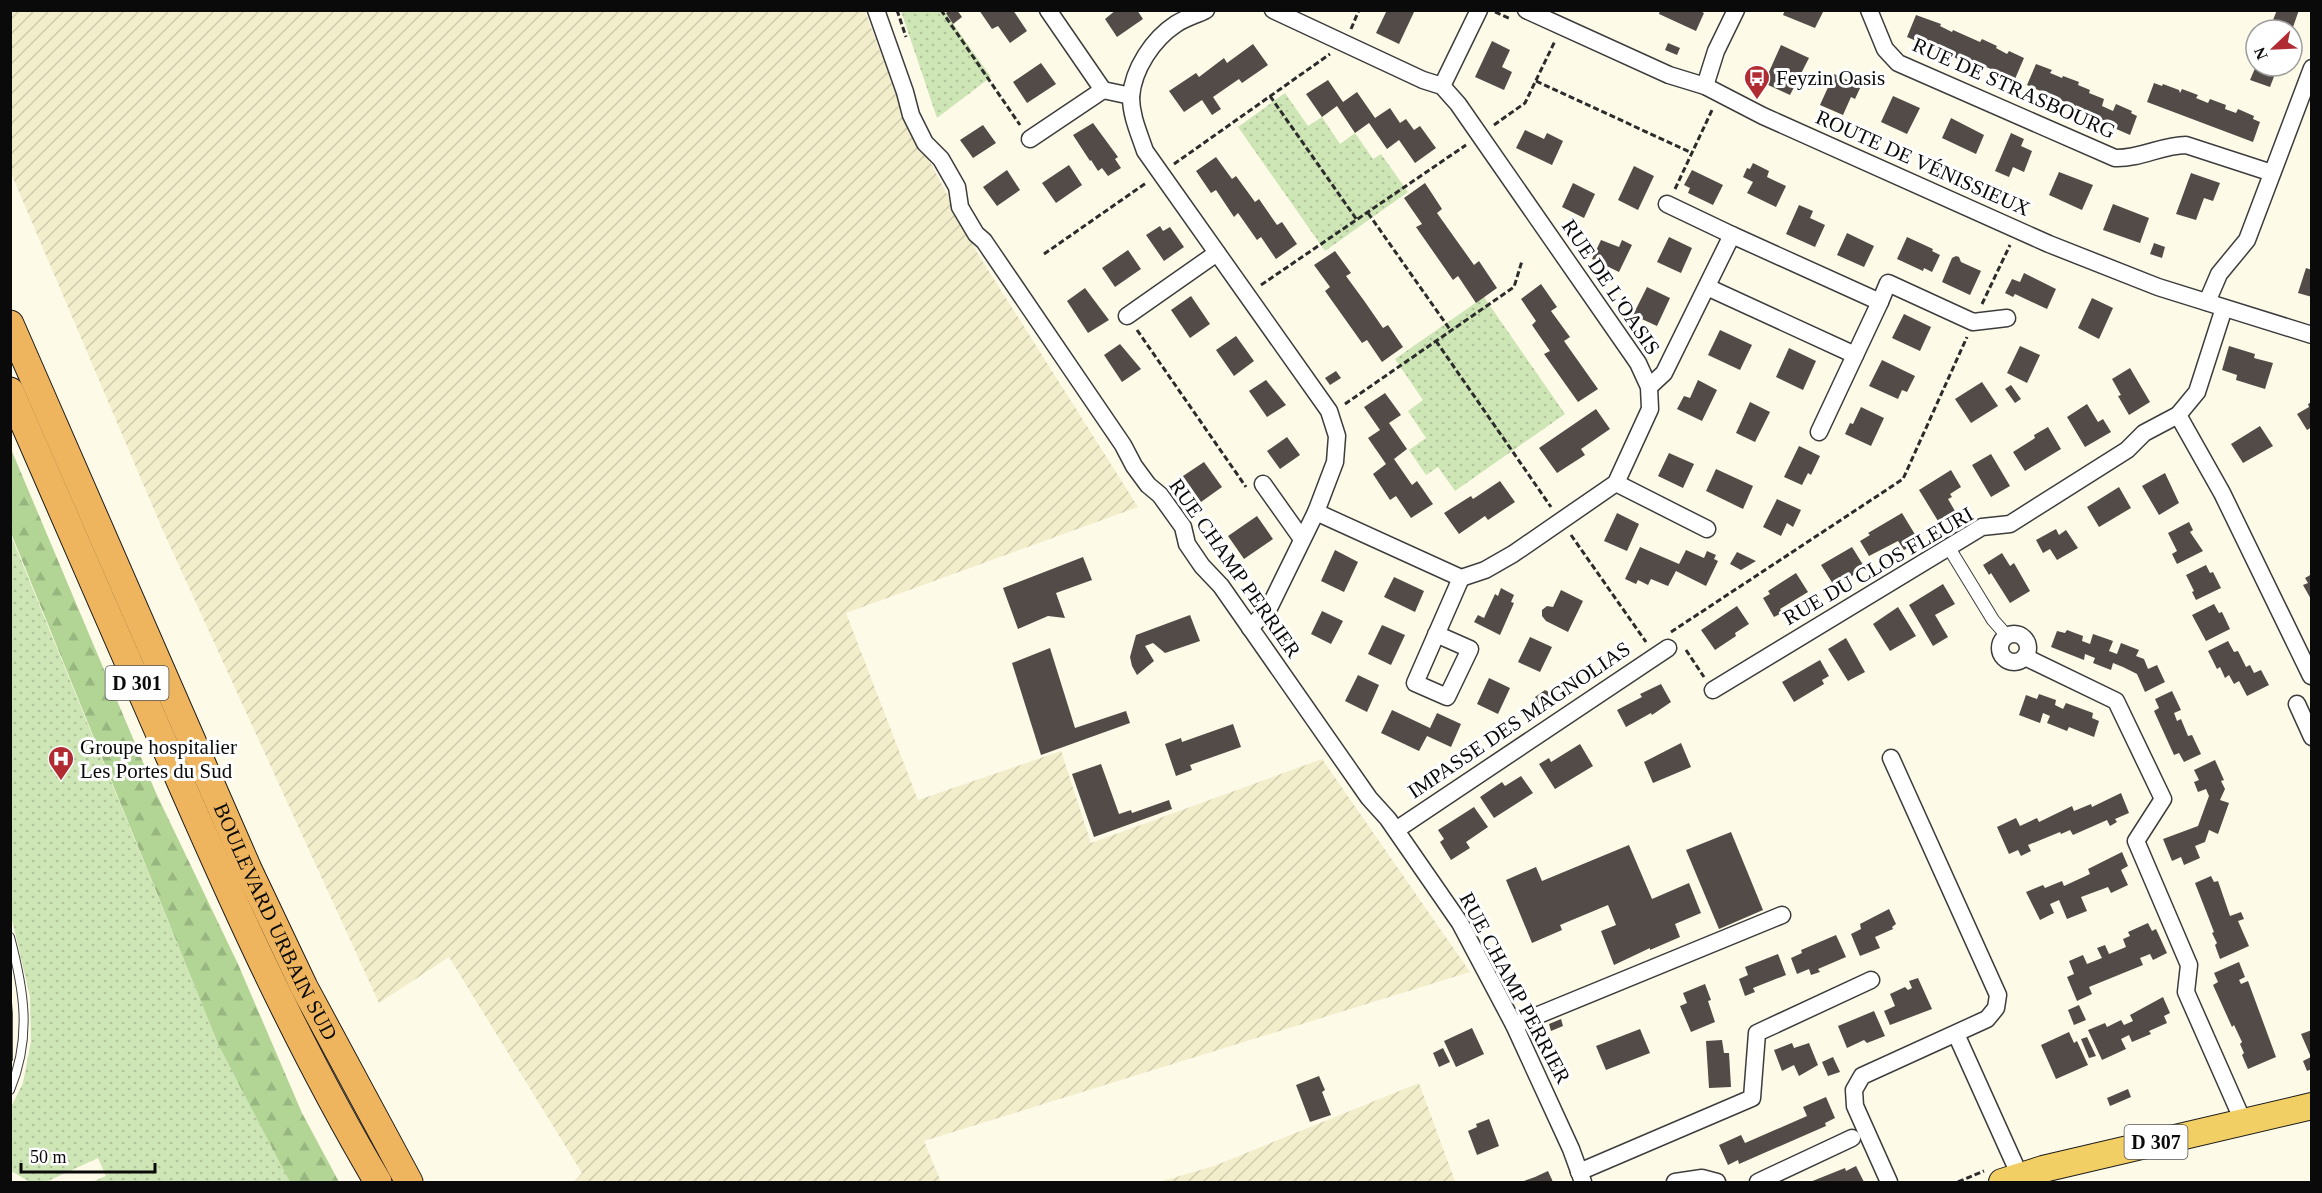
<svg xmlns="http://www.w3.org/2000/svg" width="2322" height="1193" font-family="Georgia,serif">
  <defs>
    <pattern id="farmland-furrows" width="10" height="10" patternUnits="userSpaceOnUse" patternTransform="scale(1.5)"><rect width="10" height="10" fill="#f2eecb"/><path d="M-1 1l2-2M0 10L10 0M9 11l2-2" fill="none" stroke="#cecbad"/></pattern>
    <pattern id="grass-dots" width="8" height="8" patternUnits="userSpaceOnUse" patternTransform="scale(1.5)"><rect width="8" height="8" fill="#cee5b5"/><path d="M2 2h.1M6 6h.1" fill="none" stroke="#b0c39a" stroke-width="1.8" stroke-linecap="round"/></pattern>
    <pattern id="forest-firs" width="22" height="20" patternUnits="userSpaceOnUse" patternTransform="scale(1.5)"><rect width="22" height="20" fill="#b2d595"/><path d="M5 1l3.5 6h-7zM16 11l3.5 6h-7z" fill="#98b67f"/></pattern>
  </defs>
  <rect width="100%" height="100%" fill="#fefae8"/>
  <g fill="url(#farmland-furrows)">
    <path d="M 10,11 L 865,11 L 898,100 L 978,254 L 1138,507 L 846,613 L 918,800 L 1061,751 L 1091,843 L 1322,759 L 1470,972 L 924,1141 L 941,1182 L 574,1182 L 582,1173 L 449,957 L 379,1003 L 164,533 L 11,173 Z"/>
    <path d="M 1419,1083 L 1455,1181 L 1159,1182 L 1214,1166 Z"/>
  </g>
  <g fill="url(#grass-dots)">
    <path d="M 901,11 L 944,11 L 991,77 L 937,118 Z"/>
    <path d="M 1285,93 L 1308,126 L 1322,117 L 1340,144 L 1355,133 L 1373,159 L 1381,154 L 1408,192 L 1325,251 L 1238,127 Z"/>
    <path d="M 1484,297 L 1565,414 L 1455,491 L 1438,467 L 1426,475 L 1409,450 L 1426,438 L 1408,411 L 1423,400 L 1395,359 Z"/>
    <path d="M 10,533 L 218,1044 L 293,1182 L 92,1182 L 106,1176 L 98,1158 L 46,1182 L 30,1182 L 11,1171 L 11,1107 L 23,1083 L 31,1041 L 30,997 L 10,911 Z"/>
  </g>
  <path fill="url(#forest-firs)" d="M 11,449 L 156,793 L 238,964 L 302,1113 L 339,1182 L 290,1182 L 218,1044 L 11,533 Z"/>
  <g fill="#524b47">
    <path d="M 950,10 L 957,10 L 962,17 L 953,24 L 946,13 Z"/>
    <path d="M 979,10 L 1013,10 L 1027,31 L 1010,43 L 998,26 L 992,29 Z"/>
    <path d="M 1116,10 L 1137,10 L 1143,19 L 1117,37 L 1105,19 Z"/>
    <path d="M 1387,10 L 1415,10 L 1399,44 L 1376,33 Z"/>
    <path d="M 1660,10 L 1698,10 L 1704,13 L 1696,31 L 1659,14 Z"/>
    <path d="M 1785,10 L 1824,10 L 1815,28 L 1783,15 Z"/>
    <path d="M 2277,10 L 2299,10 L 2292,30 L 2269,30 Z"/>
    <path d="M 1916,15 L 1941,24 L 1940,26 L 1952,32 L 1953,30 L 1980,42 L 1982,39 L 1997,46 L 1996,48 L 2007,54 L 2009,51 L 2024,58 L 2015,79 L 1960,56 L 1958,59 L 1907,37 Z"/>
    <path d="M 1492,41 L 1510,50 L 1502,67 L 1512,72 L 1504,90 L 1475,77 Z"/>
    <path d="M 1668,43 L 1680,48 L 1677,55 L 1665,50 Z"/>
    <path d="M 1253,44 L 1268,65 L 1242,83 L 1239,79 L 1213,97 L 1221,109 L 1212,115 L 1202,100 L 1184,112 L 1169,91 L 1196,73 L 1199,77 L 1224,58 L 1227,63 Z"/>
    <path d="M 1781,45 L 1809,58 L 1790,95 L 1764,83 Z"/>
    <path d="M 1041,63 L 1056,84 L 1027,103 L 1013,82 Z"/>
    <path d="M 2036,64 L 2052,70 L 2050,73 L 2055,75 L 2062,78 L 2063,76 L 2079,82 L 2078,85 L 2090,90 L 2089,93 L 2104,99 L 2102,106 L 2113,111 L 2116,104 L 2132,111 L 2131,113 L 2137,116 L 2130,135 L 2080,113 L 2081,109 L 2027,85 Z"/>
    <path d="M 2256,66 L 2278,66 L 2270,87 L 2250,80 Z"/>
    <path d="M 1834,74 L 1861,86 L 1855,99 L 1851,97 L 1843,115 L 1820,105 Z"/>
    <path d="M 1328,80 L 1343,102 L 1357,92 L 1375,118 L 1390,108 L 1400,123 L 1406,119 L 1414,130 L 1420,126 L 1436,148 L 1415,163 L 1399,140 L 1387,149 L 1369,123 L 1355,133 L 1337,106 L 1322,117 L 1306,94 Z"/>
    <path d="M 2154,83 L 2162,86 L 2163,84 L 2179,90 L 2180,93 L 2182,89 L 2198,95 L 2196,98 L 2208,103 L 2210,99 L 2226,105 L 2225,109 L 2236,113 L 2238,109 L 2254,116 L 2253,119 L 2260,122 L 2253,142 L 2147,102 Z"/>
    <path d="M 1893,96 L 1920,108 L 1907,134 L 1881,122 Z"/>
    <path d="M 1951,118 L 1984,135 L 1976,154 L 1942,138 Z"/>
    <path d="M 1093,123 L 1118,157 L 1115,159 L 1121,168 L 1108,176 L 1102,168 L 1098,171 L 1091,160 L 1090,161 L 1073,135 Z"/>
    <path d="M 983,125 L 996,143 L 973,158 L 960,140 Z"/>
    <path d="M 1525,130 L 1544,139 L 1547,133 L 1563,141 L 1552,165 L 1516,148 Z"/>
    <path d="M 2011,133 L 2024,139 L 2021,146 L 2032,151 L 2024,172 L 2013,167 L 2009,177 L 1995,171 Z"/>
    <path d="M 1216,157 L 1232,179 L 1236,176 L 1255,202 L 1259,199 L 1277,225 L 1282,222 L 1297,244 L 1276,259 L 1261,237 L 1257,240 L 1238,213 L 1234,217 L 1216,190 L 1211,193 L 1196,171 Z"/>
    <path d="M 1753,163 L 1769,171 L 1767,177 L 1786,186 L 1776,207 L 1747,193 L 1753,182 L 1743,177 L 1747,168 L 1750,169 Z"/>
    <path d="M 1069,165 L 1082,185 L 1056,203 L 1042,183 Z"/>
    <path d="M 1634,166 L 1654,176 L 1638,210 L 1618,200 Z"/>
    <path d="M 1007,170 L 1020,190 L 997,206 L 983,187 Z"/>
    <path d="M 1692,170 L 1723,185 L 1713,205 L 1688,193 L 1690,188 L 1684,185 Z"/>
    <path d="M 2059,172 L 2093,185 L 2082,210 L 2049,195 Z"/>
    <path d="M 2191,173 L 2220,183 L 2213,201 L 2204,198 L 2196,220 L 2176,214 Z"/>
    <path d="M 1425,183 L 1442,209 L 1437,213 L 1474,265 L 1479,261 L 1497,288 L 1476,303 L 1458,276 L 1453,280 L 1416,227 L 1422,224 L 1404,198 Z"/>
    <path d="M 1573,183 L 1595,194 L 1584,218 L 1562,207 Z"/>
    <path d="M 2113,204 L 2149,218 L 2140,243 L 2103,230 Z"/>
    <path d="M 1799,205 L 1813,211 L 1810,218 L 1825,225 L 1815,247 L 1786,234 Z"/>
    <path d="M 1160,226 L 1163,231 L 1170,227 L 1184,247 L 1164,261 L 1146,235 Z"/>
    <path d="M 1847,233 L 1874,246 L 1864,267 L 1837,255 Z"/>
    <path d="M 1669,237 L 1692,248 L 1681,273 L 1657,262 Z"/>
    <path d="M 1907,237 L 1933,249 L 1932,251 L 1940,255 L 1932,272 L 1924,268 L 1923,271 L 1897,259 Z"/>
    <path d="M 1601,240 L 1619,247 L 1622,240 L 1632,245 L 1619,272 L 1592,259 Z"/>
    <path d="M 2154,243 L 2165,247 L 2162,258 L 2150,254 Z"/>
    <path d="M 1128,250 L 1141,269 L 1115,287 L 1102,268 Z"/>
    <path d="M 1335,251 L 1351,273 L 1346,276 L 1365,302 L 1383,328 L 1388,325 L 1403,347 L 1382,362 L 1367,340 L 1362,343 L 1325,291 L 1330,287 L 1314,265 Z"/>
    <path d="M 1956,256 L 1959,257 L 1961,262 L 1981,271 L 1970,295 L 1942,282 L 1952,258 Z"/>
    <path d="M 2306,268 L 2312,270 L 2312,297 L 2298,293 Z"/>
    <path d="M 2024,273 L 2056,289 L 2047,309 L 2015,294 L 2013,297 L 2005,293 L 2012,279 L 2020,282 Z"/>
    <path d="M 1541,284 L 1557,307 L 1551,311 L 1570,337 L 1564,341 L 1598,389 L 1578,402 L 1544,354 L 1550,351 L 1532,325 L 1536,321 L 1521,299 Z"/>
    <path d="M 1647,287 L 1670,298 L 1657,326 L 1633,315 Z"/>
    <path d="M 1085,288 L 1109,320 L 1088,333 L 1067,301 Z"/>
    <path d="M 1191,296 L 1210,324 L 1190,338 L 1171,310 Z"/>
    <path d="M 2092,298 L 2113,308 L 2099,339 L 2078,328 Z"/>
    <path d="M 1904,314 L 1931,327 L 1920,351 L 1892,338 Z"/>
    <path d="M 1720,330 L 1752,345 L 1740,370 L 1708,355 Z"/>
    <path d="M 1236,336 L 1254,361 L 1234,376 L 1216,350 Z"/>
    <path d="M 1120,344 L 1141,369 L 1122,382 L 1104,355 Z"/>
    <path d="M 2020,346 L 2040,355 L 2027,383 L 2007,373 Z"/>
    <path d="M 2229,346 L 2255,354 L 2254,358 L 2273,363 L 2265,389 L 2236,380 L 2237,375 L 2222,370 Z"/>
    <path d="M 1789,348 L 1816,361 L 1803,390 L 1776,377 Z"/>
    <path d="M 1882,360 L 1915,376 L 1907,392 L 1902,390 L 1898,399 L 1869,386 Z"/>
    <path d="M 2130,368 L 2150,402 L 2129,415 L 2118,396 L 2121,395 L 2112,379 Z"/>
    <path d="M 1336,371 L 1341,378 L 1330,385 L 1325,378 Z"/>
    <path d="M 1266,380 L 1286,405 L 1267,417 L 1249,391 Z"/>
    <path d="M 1698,380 L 1717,390 L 1702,421 L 1677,409 L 1684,396 L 1690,398 Z"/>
    <path d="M 1982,382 L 1998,406 L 1971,423 L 1955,399 Z"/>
    <path d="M 2011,385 L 2021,399 L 2015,403 L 2005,389 Z"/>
    <path d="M 1385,393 L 1401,415 L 1389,423 L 1407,449 L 1394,459 L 1412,485 L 1417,481 L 1433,504 L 1411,518 L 1396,496 L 1390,500 L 1373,474 L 1386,464 L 1368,438 L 1380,430 L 1364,407 Z"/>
    <path d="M 1750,402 L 1770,412 L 1755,442 L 1736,433 Z"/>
    <path d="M 2312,402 L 2312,427 L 2307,430 L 2297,414 L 2309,407 L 2308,404 Z"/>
    <path d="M 2087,404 L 2098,422 L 2103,419 L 2111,432 L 2085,447 L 2067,417 Z"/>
    <path d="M 1861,407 L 1884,418 L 1871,446 L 1845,434 L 1850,423 L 1853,424 Z"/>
    <path d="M 1596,409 L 1610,429 L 1581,449 L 1585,455 L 1557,473 L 1539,448 Z"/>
    <path d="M 2260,426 L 2273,446 L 2243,463 L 2231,444 Z"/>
    <path d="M 2048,427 L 2061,449 L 2025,471 L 2013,452 L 2035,438 L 2034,435 Z"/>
    <path d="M 1287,437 L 1300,455 L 1280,469 L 1267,451 Z"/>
    <path d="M 1799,446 L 1820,456 L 1811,475 L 1808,473 L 1802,485 L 1784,477 Z"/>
    <path d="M 1669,453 L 1694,464 L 1683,488 L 1658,476 Z"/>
    <path d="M 1991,454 L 2010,486 L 1991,497 L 1972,465 Z"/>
    <path d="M 1204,462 L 1222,487 L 1201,502 L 1183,476 Z"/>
    <path d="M 1716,469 L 1753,486 L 1743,509 L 1706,491 Z"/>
    <path d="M 1951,470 L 1961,487 L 1950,494 L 1952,497 L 1948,499 L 1955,511 L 1938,521 L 1919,490 Z"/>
    <path d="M 2165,473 L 2179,503 L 2159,515 L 2142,486 Z"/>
    <path d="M 1500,481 L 1515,502 L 1488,520 L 1485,516 L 1459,534 L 1444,513 L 1471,496 L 1473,499 Z"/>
    <path d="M 2119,487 L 2131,508 L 2099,527 L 2087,507 Z"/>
    <path d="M 1777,499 L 1801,510 L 1793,527 L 1787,523 L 1781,536 L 1763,527 Z"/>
    <path d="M 1617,513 L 1639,524 L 1627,551 L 1604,541 Z"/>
    <path d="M 1902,513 L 1919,541 L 1904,550 L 1898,541 L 1869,556 L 1860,541 L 1870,535 L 1868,533 Z"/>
    <path d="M 1257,516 L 1273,539 L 1244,559 L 1228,536 Z"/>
    <path d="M 2189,522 L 2193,530 L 2190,532 L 2203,551 L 2177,564 L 2172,554 L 2177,551 L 2168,533 Z"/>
    <path d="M 2056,529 L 2059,535 L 2066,530 L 2078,548 L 2057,560 L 2050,549 L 2043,553 L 2036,540 Z"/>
    <path d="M 1640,547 L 1679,564 L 1686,550 L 1704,558 L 1707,551 L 1716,555 L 1714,559 L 1718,561 L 1706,586 L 1676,571 L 1668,586 L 1651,579 L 1648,585 L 1638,580 L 1636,584 L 1625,579 Z"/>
    <path d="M 1852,547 L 1865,568 L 1850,577 L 1849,574 L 1833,584 L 1821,565 Z"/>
    <path d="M 1335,550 L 1358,562 L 1344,592 L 1321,581 Z"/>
    <path d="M 1737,552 L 1756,561 L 1741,570 L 1730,564 Z"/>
    <path d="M 2002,553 L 2010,566 L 2014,563 L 2030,591 L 2010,603 L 1991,573 L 1989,575 L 1983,565 Z"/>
    <path d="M 1083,557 L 1092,580 L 1056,593 L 1065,618 L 1048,616 L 1018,629 L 1003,588 Z"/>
    <path d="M 2206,565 L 2210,573 L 2213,572 L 2221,588 L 2196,600 L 2192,592 L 2194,591 L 2186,575 Z"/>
    <path d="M 1796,573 L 1808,592 L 1780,609 L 1782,613 L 1774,617 L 1763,598 L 1770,594 L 1768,591 Z"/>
    <path d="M 2312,574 L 2312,601 L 2303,585 L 2308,583 L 2305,578 Z"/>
    <path d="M 1394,577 L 1424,591 L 1415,612 L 1384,597 Z"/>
    <path d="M 1943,584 L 1955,604 L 1935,615 L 1948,637 L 1933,646 L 1909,605 Z"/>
    <path d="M 1501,588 L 1514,595 L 1511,602 L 1514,603 L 1500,635 L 1474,622 L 1478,615 L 1484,618 L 1495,594 L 1498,596 Z"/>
    <path d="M 1561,590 L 1583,601 L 1568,632 L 1546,621 L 1542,616 L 1542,610 L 1547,606 L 1553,607 Z"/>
    <path d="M 2214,604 L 2219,613 L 2222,612 L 2230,629 L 2206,641 L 2192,615 Z"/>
    <path d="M 1737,606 L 1749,624 L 1735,633 L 1736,636 L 1715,650 L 1701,630 Z"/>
    <path d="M 1898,607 L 1916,636 L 1890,651 L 1873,624 Z"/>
    <path d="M 1322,611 L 1343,621 L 1331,644 L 1311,634 Z"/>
    <path d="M 1190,615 L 1200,641 L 1165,653 L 1153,643 L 1145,646 L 1154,661 L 1137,675 L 1132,666 L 1130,657 L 1136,635 Z"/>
    <path d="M 1382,625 L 1405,635 L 1391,665 L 1368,654 Z"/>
    <path d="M 2067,630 L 2083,636 L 2082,641 L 2090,644 L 2093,634 L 2113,641 L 2109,651 L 2117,654 L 2121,643 L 2139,650 L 2136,656 L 2144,659 L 2148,669 L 2157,665 L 2165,682 L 2145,692 L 2137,674 L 2123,667 L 2113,663 L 2111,670 L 2093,663 L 2095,658 L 2085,654 L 2084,660 L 2051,647 L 2057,631 L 2065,633 Z"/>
    <path d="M 1530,637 L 1552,647 L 1540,672 L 1518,662 Z"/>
    <path d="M 1846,638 L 1865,672 L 1848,681 L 1828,649 Z"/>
    <path d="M 2228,641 L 2234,652 L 2238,651 L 2246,667 L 2250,665 L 2254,673 L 2261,670 L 2269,685 L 2247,696 L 2239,681 L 2234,684 L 2229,675 L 2225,678 L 2220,667 L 2217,669 L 2208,651 Z"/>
    <path d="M 1050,648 L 1075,728 L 1126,711 L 1130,723 L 1041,755 L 1012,663 Z"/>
    <path d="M 1820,660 L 1829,676 L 1822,680 L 1824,684 L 1794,702 L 1782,682 Z"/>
    <path d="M 1358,675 L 1379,685 L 1367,712 L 1345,701 Z"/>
    <path d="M 1489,678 L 1510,688 L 1498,714 L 1477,704 Z"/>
    <path d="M 1661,684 L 1671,702 L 1652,715 L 1651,713 L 1626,727 L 1617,710 L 1642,697 L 1640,694 Z"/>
    <path d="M 1545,690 L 1554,695 L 1540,705 L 1535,697 Z"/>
    <path d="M 2172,691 L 2181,710 L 2174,713 L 2177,721 L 2181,719 L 2188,736 L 2192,735 L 2201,754 L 2184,762 L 2179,753 L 2174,755 L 2154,711 L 2159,708 L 2155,699 Z"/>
    <path d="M 2039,694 L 2056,700 L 2055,705 L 2063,709 L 2066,703 L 2093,713 L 2092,718 L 2099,721 L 2094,737 L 2069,727 L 2067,731 L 2047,723 L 2050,716 L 2043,713 L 2040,723 L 2019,715 L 2026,695 L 2037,699 Z"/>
    <path d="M 1392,710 L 1430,728 L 1437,713 L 1461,724 L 1451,747 L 1427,736 L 1419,751 L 1381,733 Z"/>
    <path d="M 1233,724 L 1241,747 L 1190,765 L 1192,770 L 1176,776 L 1165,744 L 1181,738 L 1182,742 Z"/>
    <path d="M 1681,743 L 1691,767 L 1653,783 L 1644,762 Z"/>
    <path d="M 1580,744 L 1593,766 L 1555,789 L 1539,764 L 1549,758 L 1551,762 Z"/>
    <path d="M 2215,760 L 2224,780 L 2221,781 L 2225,789 L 2220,800 L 2229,803 L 2218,834 L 2209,830 L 2205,842 L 2195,846 L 2200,858 L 2184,865 L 2181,857 L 2172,861 L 2163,839 L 2198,826 L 2209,796 L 2206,789 L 2198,792 L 2194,782 L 2199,780 L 2194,770 Z"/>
    <path d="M 1101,764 L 1119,814 L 1131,810 L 1132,813 L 1169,800 L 1172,809 L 1094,837 L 1072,774 Z"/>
    <path d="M 1521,776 L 1533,793 L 1494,818 L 1480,797 L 1502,782 L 1505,786 Z"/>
    <path d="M 2121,793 L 2129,813 L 2115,819 L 2117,822 L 2110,826 L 2107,820 L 2073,835 L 2070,830 L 2061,834 L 2060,832 L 2028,845 L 2031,851 L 2021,856 L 2018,850 L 2009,854 L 1997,827 L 2016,818 L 2020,826 L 2037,818 L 2039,822 L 2072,806 L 2074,811 L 2091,804 L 2092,807 Z"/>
    <path d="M 1474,807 L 1488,827 L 1466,842 L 1470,848 L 1451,860 L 1440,842 L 1444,839 L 1438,830 Z"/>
    <path d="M 1731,832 L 1763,910 L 1719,929 L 1686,850 Z"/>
    <path d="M 1629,845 L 1652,899 L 1689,883 L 1701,913 L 1675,924 L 1680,937 L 1650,950 L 1650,948 L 1614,965 L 1601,931 L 1616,925 L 1608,905 L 1560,925 L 1562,930 L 1532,943 L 1506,880 L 1536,867 L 1542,881 Z"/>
    <path d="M 2122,852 L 2128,866 L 2121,870 L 2128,885 L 2111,893 L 2108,887 L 2081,897 L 2087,911 L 2067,919 L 2059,900 L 2050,904 L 2054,913 L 2040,920 L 2026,892 L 2043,885 L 2045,888 L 2062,881 L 2064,886 L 2090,874 L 2088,869 Z"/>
    <path d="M 2211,876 L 2214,882 L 2218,881 L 2230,916 L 2241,912 L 2244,919 L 2238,921 L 2249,946 L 2220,959 L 2215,945 L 2217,943 L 2212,933 L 2214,932 L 2195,883 Z"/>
    <path d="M 1889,909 L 1896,924 L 1892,927 L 1893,929 L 1875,937 L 1880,948 L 1860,956 L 1851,934 L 1861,929 L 1860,924 Z"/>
    <path d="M 2148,923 L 2152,931 L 2156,929 L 2167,953 L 2153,960 L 2150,954 L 2140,958 L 2143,965 L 2089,987 L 2092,994 L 2077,1001 L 2067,977 L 2074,974 L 2069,961 L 2083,955 L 2087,964 L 2102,958 L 2097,948 L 2105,945 L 2109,954 L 2126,947 L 2123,939 L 2130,936 L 2128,932 Z"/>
    <path d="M 1836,935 L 1846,957 L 1818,969 L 1820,972 L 1811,975 L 1809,969 L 1797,974 L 1791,958 L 1802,953 L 1801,950 Z"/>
    <path d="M 1778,954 L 1786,975 L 1753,988 L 1755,992 L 1745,996 L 1739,979 L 1748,975 L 1745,967 Z"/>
    <path d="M 2239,962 L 2245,977 L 2239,980 L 2241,984 L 2248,981 L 2276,1057 L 2248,1069 L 2242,1055 L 2244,1053 L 2240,1044 L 2242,1042 L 2234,1025 L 2232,1027 L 2213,985 L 2218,982 L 2214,973 Z"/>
    <path d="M 1918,978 L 1932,1009 L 1890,1025 L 1884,1011 L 1895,1006 L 1890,994 L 1905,987 L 1908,990 L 1912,988 L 1909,981 Z"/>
    <path d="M 1705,984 L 1711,1000 L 1708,1001 L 1715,1022 L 1691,1032 L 1680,1006 L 1687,1003 L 1683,993 Z"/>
    <path d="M 2163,997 L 2170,1013 L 2164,1016 L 2167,1023 L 2149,1031 L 2151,1034 L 2132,1042 L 2129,1035 L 2121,1039 L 2126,1049 L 2102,1060 L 2088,1030 L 2105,1023 L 2107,1027 L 2121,1020 L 2124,1025 L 2133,1021 L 2130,1015 Z"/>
    <path d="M 10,1002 L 12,1002 L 13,1014 L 13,1061 L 10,1060 Z"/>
    <path d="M 2079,1005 L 2086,1020 L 2074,1025 L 2068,1010 Z"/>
    <path d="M 1874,1011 L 1885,1036 L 1867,1043 L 1864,1040 L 1847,1048 L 1838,1026 Z"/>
    <path d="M 1561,1019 L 1563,1026 L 1551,1031 L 1549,1024 Z"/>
    <path d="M 1472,1028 L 1484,1054 L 1456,1067 L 1444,1041 Z"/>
    <path d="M 1640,1029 L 1650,1053 L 1606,1070 L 1596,1046 Z"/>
    <path d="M 2312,1030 L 2312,1069 L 2307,1071 L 2303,1061 L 2311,1057 L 2301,1034 Z"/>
    <path d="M 2069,1032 L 2074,1043 L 2077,1041 L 2088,1065 L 2056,1079 L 2041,1045 Z"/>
    <path d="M 2087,1037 L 2096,1056 L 2089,1058 L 2081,1039 Z"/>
    <path d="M 1722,1040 L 1724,1053 L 1729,1053 L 1731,1087 L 1709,1088 L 1706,1041 Z"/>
    <path d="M 1792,1043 L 1794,1048 L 1809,1043 L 1818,1065 L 1799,1076 L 1794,1065 L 1782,1071 L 1774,1050 Z"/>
    <path d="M 1443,1048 L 1450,1062 L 1439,1067 L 1433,1053 Z"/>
    <path d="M 1833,1057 L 1840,1072 L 1828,1076 L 1822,1062 Z"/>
    <path d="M 1319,1076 L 1325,1090 L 1322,1092 L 1331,1115 L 1310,1122 L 1296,1085 Z"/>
    <path d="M 2128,1089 L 2131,1097 L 2110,1106 L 2107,1098 Z"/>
    <path d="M 1826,1097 L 1835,1118 L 1825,1123 L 1826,1126 L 1739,1164 L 1738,1160 L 1728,1165 L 1719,1145 L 1741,1135 L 1745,1143 L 1807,1116 L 1803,1107 Z"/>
    <path d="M 1489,1119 L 1499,1146 L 1477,1155 L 1468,1131 L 1477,1127 L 1476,1124 Z"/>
    <path d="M 1856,1166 L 1864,1182 L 1810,1182 L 1845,1168 L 1846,1171 Z"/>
    <path d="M 1548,1171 L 1553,1182 L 1521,1182 L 1535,1177 Z"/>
  </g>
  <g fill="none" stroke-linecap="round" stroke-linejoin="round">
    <defs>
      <path id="service" d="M 10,937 C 24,990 32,1037 10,1090"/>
      <path id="pedestrian" d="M 1949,548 L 1993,620 L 2007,636"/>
      <g id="minor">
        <path d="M 876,10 L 905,92 L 911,115 L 925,143 L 941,159 L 957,187 L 960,207 L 976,234 L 984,241 L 1123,445 L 1134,466 L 1148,485 L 1160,495 L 1183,527 L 1187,544 L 1202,566 L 1221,586 L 1369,798 L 1388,819 L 1460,923 L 1514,1025 L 1571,1149 L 1583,1182"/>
        <path d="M 1048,10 L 1103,90 L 1131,96"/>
        <path d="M 1206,10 C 1196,15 1185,18 1176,24 C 1153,39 1133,69 1131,97 C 1131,116 1139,133 1145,151 L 1329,411 L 1337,436 L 1335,462 L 1316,512 L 1461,578 L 1485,570 L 1513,554 L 1616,483 L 1650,409 L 1649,387 L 1638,363 L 1458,104 L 1442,86 L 1423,80 L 1273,10"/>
        <path d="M 1526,10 L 1669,75 L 1705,86 L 1763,116 L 2049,244 L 2158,287 L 2312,335"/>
        <path d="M 1869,10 L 1885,49 L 1898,63 L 2115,158 C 2140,159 2162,145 2186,145 L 2272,173"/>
        <path d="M 1442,86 L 1479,10"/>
        <path d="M 1705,86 L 1716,51 L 1736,10"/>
        <path d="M 1030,139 L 1103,90"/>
        <path d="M 1667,204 L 1732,235"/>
        <path d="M 1707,287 L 1855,355"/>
        <path d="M 1880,302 L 1888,283 L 1973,322 L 2007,318"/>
        <path d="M 2207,302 L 2219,274 L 2247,240 L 2312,68"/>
        <path d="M 1127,316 L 1217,253"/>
        <path d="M 1649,387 L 1664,373 L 1732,235 L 1880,302 L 1819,432"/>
        <path d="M 2178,415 L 2222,493 L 2311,676"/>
        <path d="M 1616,483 L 1707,529"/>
        <path d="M 1263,484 L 1302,539"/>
        <path d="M 1250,628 L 1269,608 L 1316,512"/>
        <path d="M 1436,634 L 1470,649 L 1447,697 L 1415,683 L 1461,578"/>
        <circle cx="2014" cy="648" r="14"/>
        <path d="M 2025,657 L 2116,701 L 2163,799 L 2136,841 L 2189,965 L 2186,992 L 2243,1121"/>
        <path d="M 1713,690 L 1982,527 L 2010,524 L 2127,450 L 2144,433 L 2178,415 L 2197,392 L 2224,308"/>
        <path d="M 2297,704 L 2312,737"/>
        <path d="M 1396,830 L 1668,648"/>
        <path d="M 1514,1025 L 1782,915"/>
        <path d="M 1956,1034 L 2020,1176"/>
        <path d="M 1579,1172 L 1752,1098 L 1757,1033 L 1871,980"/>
        <path d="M 1675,1182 L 1702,1178 L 1717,1182"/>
        <path d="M 1758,1182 L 1852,1138"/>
        <path d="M 1889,1182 L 1855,1106 L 1854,1090 L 1862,1076 L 1987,1019 L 1996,1008 L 1998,995 L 1891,758"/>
      </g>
      <path id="primary" d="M 2002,1182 L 2043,1169 L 2312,1106"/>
      <g id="trunk">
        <path id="s1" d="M 10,324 L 248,869 L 304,987 L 409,1182"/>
        <path d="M 10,391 C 58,501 106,611 154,721 C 222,878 291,1035 378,1182"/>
      </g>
    </defs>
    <use href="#service" stroke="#3d3d3d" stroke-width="10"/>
    <use href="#pedestrian" stroke="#3d3d3d" stroke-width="14"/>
    <use href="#minor" stroke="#3d3d3d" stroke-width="19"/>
    <use href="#primary" stroke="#1b1b1b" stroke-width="28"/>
    <use href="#trunk" stroke="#1b1b1b" stroke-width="29"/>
    <g stroke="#2c2c2c" stroke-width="3" stroke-dasharray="6 3" stroke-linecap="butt">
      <path d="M 897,10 L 906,37"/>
      <path d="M 941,10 L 1020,125"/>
      <path d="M 1495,12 L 1511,19"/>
      <path d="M 1351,29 L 1359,10"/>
      <path d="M 1536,81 L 1692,153"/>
      <path d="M 1270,96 L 1357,220"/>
      <path d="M 1494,125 L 1525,103 L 1555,41"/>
      <path d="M 1174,164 L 1330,54"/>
      <path d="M 1675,189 L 1713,108"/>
      <path d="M 1368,213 L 1451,331"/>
      <path d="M 1044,254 L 1146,183"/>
      <path d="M 1261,285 L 1466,145"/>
      <path d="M 1982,304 L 2010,245"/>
      <path d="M 1137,330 L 1246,487"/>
      <path d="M 1436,341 L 1551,507"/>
      <path d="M 1345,404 L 1514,287 L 1522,261"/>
      <path d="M 1571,535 L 1646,642"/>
      <path d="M 1671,632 L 1903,479 L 1967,337"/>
      <path d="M 1686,650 L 1704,677"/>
      <path d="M 1958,1182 L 1984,1171"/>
    </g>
    <use href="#service" stroke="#fff" stroke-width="8"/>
    <use href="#pedestrian" stroke="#fff" stroke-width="12"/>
    <use href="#minor" stroke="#fff" stroke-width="16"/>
    <use href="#primary" stroke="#f1cf65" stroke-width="26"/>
    <use href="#trunk" stroke="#eeb55e" stroke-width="27"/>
  </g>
  <defs>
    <symbol id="bus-pin" viewBox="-11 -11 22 30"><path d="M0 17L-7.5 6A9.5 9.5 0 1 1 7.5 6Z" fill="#b12b32" stroke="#fff"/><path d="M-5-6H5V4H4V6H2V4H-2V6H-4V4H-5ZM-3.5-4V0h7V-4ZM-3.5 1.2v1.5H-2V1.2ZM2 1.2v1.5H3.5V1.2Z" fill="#fff"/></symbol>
    <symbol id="hospital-pin" viewBox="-11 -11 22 30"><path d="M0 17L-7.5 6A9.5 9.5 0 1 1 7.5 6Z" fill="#b12b32" stroke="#fff"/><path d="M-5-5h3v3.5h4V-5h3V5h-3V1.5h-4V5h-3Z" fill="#fff"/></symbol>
  </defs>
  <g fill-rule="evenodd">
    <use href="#bus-pin" x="1742" y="63" width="30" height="40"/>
    <use href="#hospital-pin" x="46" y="744" width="30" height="40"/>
  </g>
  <g text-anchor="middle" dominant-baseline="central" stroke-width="6" stroke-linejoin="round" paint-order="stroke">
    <g fill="#fff" stroke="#545454" stroke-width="1.5">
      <rect x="105.5" y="666" width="63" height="34" rx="4.5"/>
      <rect x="2124.5" y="1125" width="63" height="34" rx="4.5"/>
    </g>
    <g font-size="20" font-weight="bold" fill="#0a0a0a">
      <text x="137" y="683">D 301</text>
      <text x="2156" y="1142">D 307</text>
    </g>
    <g font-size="21" fill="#0a0a0a" stroke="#fff" text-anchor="start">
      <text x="1776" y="78">Feyzin Oasis</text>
      <text x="80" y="747">Groupe hospitalier<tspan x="80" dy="24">Les Portes du Sud</tspan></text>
    </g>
    <g font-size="21" fill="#0a0a0a" stroke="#fff">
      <text transform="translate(2014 88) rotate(24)">RUE DE STRASBOURG</text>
      <text transform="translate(1923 163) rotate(24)">ROUTE DE VÉNISSIEUX</text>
      <text transform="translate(1611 287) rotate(56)">RUE DE L'OASIS</text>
      <text transform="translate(1878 566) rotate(-30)">RUE DU CLOS FLEURI</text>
      <text transform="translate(1235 568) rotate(55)">RUE CHAMP PERRIER</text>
      <text transform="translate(1519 720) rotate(-34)">IMPASSE DES MAGNOLIAS</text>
      <text stroke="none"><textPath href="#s1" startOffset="654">BOULEVARD URBAIN SUD</textPath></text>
      <text transform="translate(1515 988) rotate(62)">RUE CHAMP PERRIER</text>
    </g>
  </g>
  <rect width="2322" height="1193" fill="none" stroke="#0a0a0a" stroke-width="24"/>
  <g transform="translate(2274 48) rotate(247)"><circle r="28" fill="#ffffff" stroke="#9d9d9d" stroke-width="1.5"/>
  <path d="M0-4.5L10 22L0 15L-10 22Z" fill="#b12b32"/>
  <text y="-9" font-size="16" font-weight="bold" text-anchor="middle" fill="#0a0a0a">N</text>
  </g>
  <path d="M21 1163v9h134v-9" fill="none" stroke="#0a0a0a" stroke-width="3"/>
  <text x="30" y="1163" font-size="18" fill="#0a0a0a" stroke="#ffffff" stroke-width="4.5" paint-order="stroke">50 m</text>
</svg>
